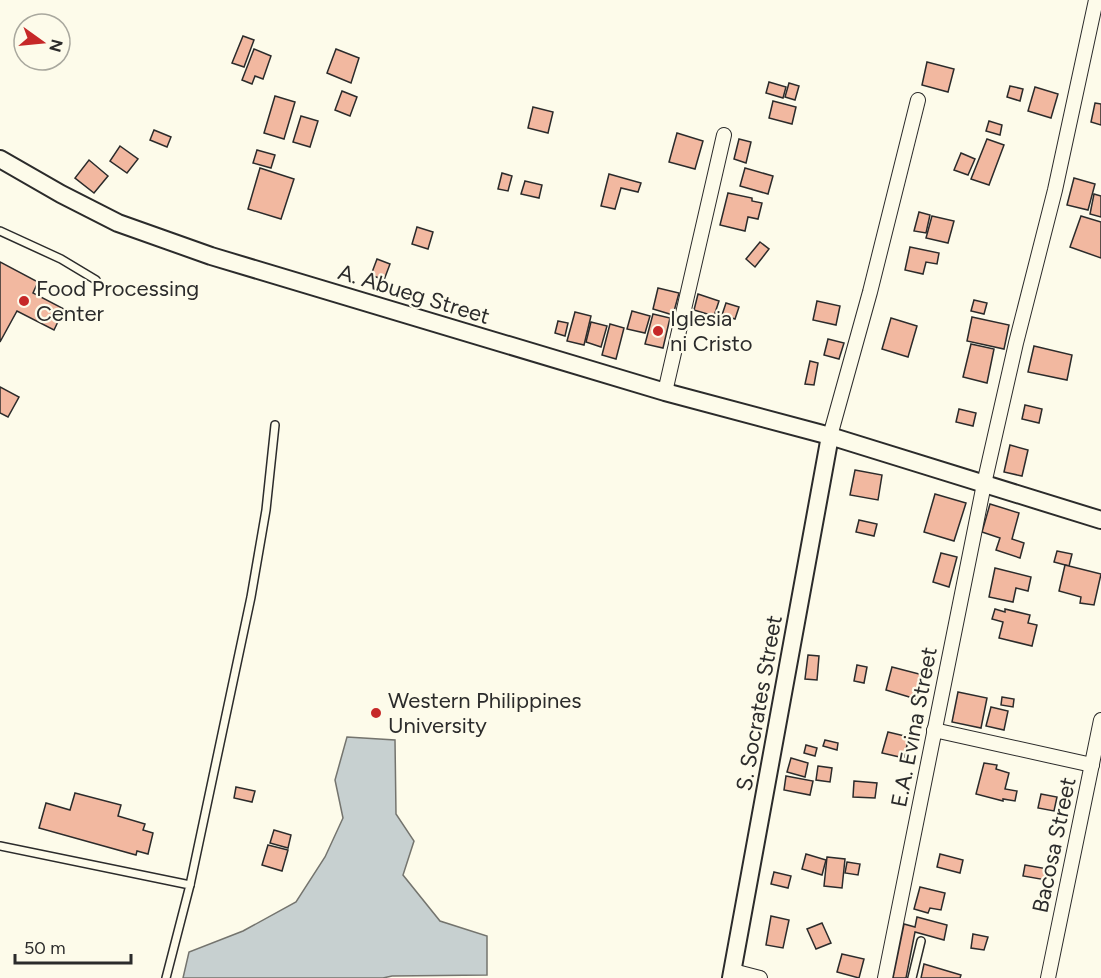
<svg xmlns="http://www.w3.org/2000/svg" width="1101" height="978" font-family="Figtree,sans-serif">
  <rect width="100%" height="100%" fill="#fdfbea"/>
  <path fill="#c7d0d0" stroke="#74746e" stroke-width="1.5" d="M 347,737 L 395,740 L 396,814 L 414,841 L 403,875 L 440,921 L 487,936 L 487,975 L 392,976 L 383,978 L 183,978 L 189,952 L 243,931 L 296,902 L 325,857 L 343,818 L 335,780 Z"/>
  <g fill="#f2b8a0" stroke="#2b2b2b" stroke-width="1.5">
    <path d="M 243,36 L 254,40 L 244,67 L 232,63 Z"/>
    <path d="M 254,49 L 271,56 L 263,79 L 255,76 L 252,84 L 242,80 Z"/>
    <path d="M 336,49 L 359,58 L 351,83 L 327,73 Z"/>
    <path d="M 927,62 L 954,69 L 948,92 L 922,85 Z"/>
    <path d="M 769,82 L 786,87 L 783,98 L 766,93 Z"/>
    <path d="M 789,83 L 799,86 L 795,100 L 785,97 Z"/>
    <path d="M 1010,86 L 1023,89 L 1020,101 L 1007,97 Z"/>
    <path d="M 1035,87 L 1058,94 L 1051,118 L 1028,111 Z"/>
    <path d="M 342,91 L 357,97 L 350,116 L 335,110 Z"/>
    <path d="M 275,96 L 295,102 L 284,139 L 264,133 Z"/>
    <path d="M 773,101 L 796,107 L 792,124 L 769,118 Z"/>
    <path d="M 1095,103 L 1101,104 L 1101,125 L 1091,122 Z"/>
    <path d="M 533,107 L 553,112 L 548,133 L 528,128 Z"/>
    <path d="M 301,116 L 318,121 L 310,147 L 293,142 Z"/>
    <path d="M 989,121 L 1002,125 L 1000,135 L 986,131 Z"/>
    <path d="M 154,130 L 171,137 L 167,147 L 150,140 Z"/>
    <path d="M 677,133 L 703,141 L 695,169 L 669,162 Z"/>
    <path d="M 739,139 L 751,142 L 746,163 L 734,159 Z"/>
    <path d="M 987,139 L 1004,145 L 989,185 L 971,179 Z"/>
    <path d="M 120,146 L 138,159 L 127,173 L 110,161 Z"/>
    <path d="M 257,150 L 275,155 L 271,168 L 253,163 Z"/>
    <path d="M 961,153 L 975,159 L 968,175 L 954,170 Z"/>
    <path d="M 89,160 L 108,176 L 94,193 L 75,178 Z"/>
    <path d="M 260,168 L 294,179 L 281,219 L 248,209 Z"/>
    <path d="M 745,168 L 773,176 L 768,194 L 740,186 Z"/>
    <path d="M 502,173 L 512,176 L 508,191 L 498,189 Z"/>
    <path d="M 609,174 L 641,183 L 638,192 L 621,188 L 615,209 L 601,206 Z"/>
    <path d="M 1074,178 L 1095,184 L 1088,210 L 1067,205 Z"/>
    <path d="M 525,181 L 542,185 L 539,198 L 521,194 Z"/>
    <path d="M 728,193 L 752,198 L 752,201 L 762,203 L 758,219 L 748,217 L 745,231 L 720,225 Z"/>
    <path d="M 1094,194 L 1101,196 L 1101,217 L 1090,214 Z"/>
    <path d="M 919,212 L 930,215 L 926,233 L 914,231 Z"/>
    <path d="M 932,216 L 954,221 L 948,243 L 926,238 Z"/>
    <path d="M 1081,216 L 1101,222 L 1101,258 L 1070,247 Z"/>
    <path d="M 417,227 L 433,232 L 428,249 L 412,244 Z"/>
    <path d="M 760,242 L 769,249 L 755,267 L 746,259 Z"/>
    <path d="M 910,247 L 939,253 L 937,264 L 926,262 L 923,274 L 905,270 Z"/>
    <path d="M 377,259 L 390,264 L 384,280 L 371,275 Z"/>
    <path d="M 0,262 L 38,282 L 33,293 L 64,309 L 54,330 L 17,311 L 0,342 Z"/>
    <path d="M 658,288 L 679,293 L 673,315 L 653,309 Z"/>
    <path d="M 698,294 L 719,301 L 714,316 L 694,310 Z"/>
    <path d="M 974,300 L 987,303 L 984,314 L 971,311 Z"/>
    <path d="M 817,301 L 840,306 L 836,325 L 813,320 Z"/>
    <path d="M 726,303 L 739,307 L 735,319 L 722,315 Z"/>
    <path d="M 632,311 L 650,316 L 645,333 L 627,329 Z"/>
    <path d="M 575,312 L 591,316 L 584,345 L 567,341 Z"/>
    <path d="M 653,314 L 670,318 L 663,348 L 645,344 Z"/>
    <path d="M 972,317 L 1009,325 L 1004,349 L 967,341 Z"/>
    <path d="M 891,318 L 917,326 L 908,357 L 882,349 Z"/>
    <path d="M 558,321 L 568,323 L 565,336 L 555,333 Z"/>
    <path d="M 591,322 L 607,326 L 601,347 L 586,342 Z"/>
    <path d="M 610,324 L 624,328 L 616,359 L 602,355 Z"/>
    <path d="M 828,339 L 844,343 L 839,359 L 824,355 Z"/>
    <path d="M 971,344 L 994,349 L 987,383 L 963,377 Z"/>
    <path d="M 1034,346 L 1072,355 L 1067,380 L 1028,372 Z"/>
    <path d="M 810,361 L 818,363 L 814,385 L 805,384 Z"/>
    <path d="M 0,387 L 19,397 L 8,417 L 0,413 Z"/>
    <path d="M 1025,405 L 1042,409 L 1039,423 L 1022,419 Z"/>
    <path d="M 959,409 L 976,413 L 973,426 L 956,422 Z"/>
    <path d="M 1010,445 L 1028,450 L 1022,476 L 1004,472 Z"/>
    <path d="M 855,470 L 882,475 L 878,500 L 850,495 Z"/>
    <path d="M 935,494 L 966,503 L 954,541 L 924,532 Z"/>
    <path d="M 990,504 L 1019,513 L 1012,539 L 1024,543 L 1020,558 L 996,550 L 1000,538 L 982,532 Z"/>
    <path d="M 859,520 L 877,524 L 874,536 L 856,532 Z"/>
    <path d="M 1057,551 L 1072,554 L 1069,566 L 1054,562 Z"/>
    <path d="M 941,553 L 957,557 L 949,587 L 933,582 Z"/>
    <path d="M 1065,565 L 1101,574 L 1094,605 L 1080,603 L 1081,597 L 1059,591 Z"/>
    <path d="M 995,568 L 1031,577 L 1028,591 L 1016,588 L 1013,602 L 989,597 Z"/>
    <path d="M 995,609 L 1005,612 L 1005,609 L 1030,615 L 1028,623 L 1037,625 L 1032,646 L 999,638 L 1003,622 L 992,619 Z"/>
    <path d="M 808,655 L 819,656 L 817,680 L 805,679 Z"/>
    <path d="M 857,665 L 867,667 L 864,683 L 854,681 Z"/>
    <path d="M 892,667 L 923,675 L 916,699 L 886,690 Z"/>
    <path d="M 958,692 L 987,698 L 981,728 L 952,722 Z"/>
    <path d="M 1002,697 L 1014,699 L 1013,707 L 1001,705 Z"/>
    <path d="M 991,707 L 1008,711 L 1004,730 L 986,726 Z"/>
    <path d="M 888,732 L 909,737 L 904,758 L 882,753 Z"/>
    <path d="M 825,740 L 838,743 L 837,750 L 823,746 Z"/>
    <path d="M 806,745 L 817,748 L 815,756 L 804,753 Z"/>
    <path d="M 791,758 L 808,763 L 805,777 L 787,772 Z"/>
    <path d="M 984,763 L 997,765 L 996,769 L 1009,773 L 1005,789 L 1017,791 L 1015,801 L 1003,799 L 1003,801 L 976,794 Z"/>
    <path d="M 818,766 L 832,768 L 830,782 L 816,780 Z"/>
    <path d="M 786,776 L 813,781 L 810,795 L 784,790 Z"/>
    <path d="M 854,781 L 877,783 L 875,798 L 853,797 Z"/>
    <path d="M 236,787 L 255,791 L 252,802 L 234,798 Z"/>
    <path d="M 75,793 L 121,805 L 118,816 L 145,824 L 143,830 L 153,833 L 148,854 L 137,851 L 136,855 L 39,828 L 46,803 L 70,810 Z"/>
    <path d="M 1041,794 L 1057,797 L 1054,811 L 1038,808 Z"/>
    <path d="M 274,830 L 291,835 L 288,848 L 270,843 Z"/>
    <path d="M 268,845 L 288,850 L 282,871 L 262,865 Z"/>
    <path d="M 806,854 L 826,860 L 822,875 L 802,869 Z"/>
    <path d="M 940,854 L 963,860 L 960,873 L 937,867 Z"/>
    <path d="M 827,857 L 845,859 L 842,888 L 824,886 Z"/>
    <path d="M 847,862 L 860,864 L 858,875 L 845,873 Z"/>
    <path d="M 1025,865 L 1048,869 L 1046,880 L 1023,876 Z"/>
    <path d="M 774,872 L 791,876 L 788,888 L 771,884 Z"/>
    <path d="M 920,887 L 945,893 L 941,910 L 930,908 L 928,913 L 914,909 Z"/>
    <path d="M 771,916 L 789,920 L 783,948 L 766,945 Z"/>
    <path d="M 917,917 L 947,925 L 944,940 L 915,932 L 906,978 L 893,978 L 904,924 L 915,927 Z"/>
    <path d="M 822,923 L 831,943 L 816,949 L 807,929 Z"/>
    <path d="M 973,934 L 988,937 L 984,950 L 971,948 Z"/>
    <path d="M 842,954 L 864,959 L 859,978 L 837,972 Z"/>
    <path d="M 924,964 L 961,975 L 960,978 L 921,978 Z"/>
  </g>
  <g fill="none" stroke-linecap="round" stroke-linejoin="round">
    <defs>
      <g id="service">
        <path d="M 0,231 L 61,259 L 96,280"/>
        <path d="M 0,846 L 190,885 L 166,978"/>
        <path d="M 190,885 L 251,597 L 266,510 L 275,425"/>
        <path d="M 912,978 L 921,941"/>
      </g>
      <g id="minor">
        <path d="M 665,392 L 724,135"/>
        <path d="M 830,436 L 870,292 L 918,100"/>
        <path d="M 934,730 L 1092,765"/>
        <path d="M 733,971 L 760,978"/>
        <path d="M 885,978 L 984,484 L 1016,343 L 1055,190 L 1096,0"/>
        <path d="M 1048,978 L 1101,720"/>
      </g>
      <g id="tertiary">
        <path d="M 0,159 L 61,194 L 118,223 L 211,256 L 665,392 L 830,436 L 1101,520"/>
        <path d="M 731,978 L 830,436"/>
      </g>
    </defs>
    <use href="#service" stroke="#2b2b2b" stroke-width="10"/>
    <use href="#minor" stroke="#2b2b2b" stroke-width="16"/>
    <use href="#tertiary" stroke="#2b2b2b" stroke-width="20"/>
    <use href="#service" stroke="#fdfbea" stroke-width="7"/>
    <use href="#minor" stroke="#fdfbea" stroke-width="14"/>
    <use href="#tertiary" stroke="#fdfbea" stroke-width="16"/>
  </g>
  <g fill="#c62828" stroke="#fdfbea" stroke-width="2">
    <circle cx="24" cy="301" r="6"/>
    <circle cx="658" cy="331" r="6"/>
    <circle cx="376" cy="713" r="6"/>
  </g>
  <g text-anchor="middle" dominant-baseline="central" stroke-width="4.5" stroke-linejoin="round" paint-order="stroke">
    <g font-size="22" fill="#2b2b2b" stroke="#fdfbea" text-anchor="start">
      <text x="36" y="288">Food Processing<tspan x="36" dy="25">Center</tspan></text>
      <text x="670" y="318">Iglesia<tspan x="670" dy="25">ni Cristo</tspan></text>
      <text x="388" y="700">Western Philippines<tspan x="388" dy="25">University</tspan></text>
    </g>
    <g font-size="22" fill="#2b2b2b" stroke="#fdfbea">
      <text transform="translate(414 294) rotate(17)">A. Abueg Street</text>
      <text transform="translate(759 703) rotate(-80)">S. Socrates Street</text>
      <text transform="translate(914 727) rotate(-79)">E.A. Evina Street</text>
      <text transform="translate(1054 845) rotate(-78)">Bacosa Street</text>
    </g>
  </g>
  <g transform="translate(42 42) rotate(105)"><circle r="28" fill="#fdfbea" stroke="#a9a89e" stroke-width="1.5"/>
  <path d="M0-4.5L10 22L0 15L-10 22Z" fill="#c62828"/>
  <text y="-9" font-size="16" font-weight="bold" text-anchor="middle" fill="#2b2b2b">N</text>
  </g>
  <path d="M15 954v9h116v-9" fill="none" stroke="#2b2b2b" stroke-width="3"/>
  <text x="24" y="954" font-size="18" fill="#2b2b2b" stroke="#fdfbea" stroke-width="4.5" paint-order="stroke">50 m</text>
</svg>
